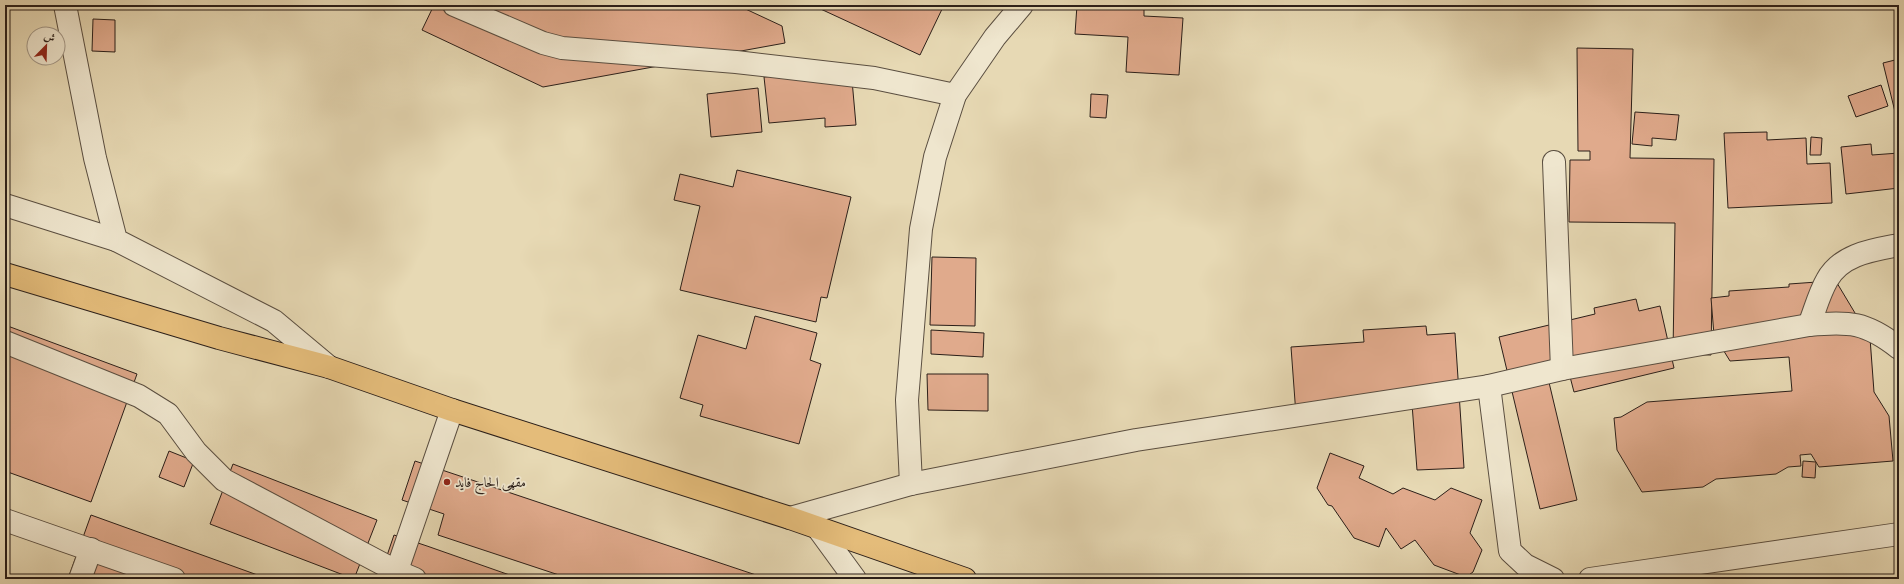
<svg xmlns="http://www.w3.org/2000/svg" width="1904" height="584" font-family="'IM FELL Double Pica',Amiri,serif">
  <rect width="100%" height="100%" fill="#e7d9b4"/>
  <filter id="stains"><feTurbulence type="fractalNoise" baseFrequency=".005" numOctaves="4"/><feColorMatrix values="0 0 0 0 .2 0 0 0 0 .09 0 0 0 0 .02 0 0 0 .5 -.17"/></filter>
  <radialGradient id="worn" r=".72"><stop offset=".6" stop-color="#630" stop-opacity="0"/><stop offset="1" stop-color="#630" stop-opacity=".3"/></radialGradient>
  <g fill="#e0aa8c" stroke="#2b1f19">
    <path d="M 434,5 L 737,5 L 782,26 L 785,43 L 543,87 L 422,30 Z"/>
    <path d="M 812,5 L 944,5 L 920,55 Z"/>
    <path d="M 1077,5 L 1144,5 L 1144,16 L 1183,18 L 1179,75 L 1126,72 L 1128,37 L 1075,34 Z"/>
    <path d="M 93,19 L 115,20 L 115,52 L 92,51 Z"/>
    <path d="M 1577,48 L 1633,49 L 1630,158 L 1714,159 L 1711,355 L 1673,354 L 1675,223 L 1569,222 L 1570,160 L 1590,160 L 1590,151 L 1578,151 Z"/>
    <path d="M 1899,59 L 1899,123 L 1898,124 L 1883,63 Z"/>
    <path d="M 851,69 L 856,125 L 825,127 L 825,118 L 769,123 L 764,77 Z"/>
    <path d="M 1881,85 L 1888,106 L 1856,117 L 1848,96 Z"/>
    <path d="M 758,88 L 762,132 L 711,137 L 707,94 Z"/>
    <path d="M 1091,94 L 1108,95 L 1106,118 L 1090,117 Z"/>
    <path d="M 1635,112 L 1679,115 L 1676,140 L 1652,138 L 1652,146 L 1632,144 Z"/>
    <path d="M 1767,132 L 1767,140 L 1806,138 L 1807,164 L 1830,163 L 1832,203 L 1728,208 L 1724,133 Z"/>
    <path d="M 1811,137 L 1822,138 L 1821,155 L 1810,155 Z"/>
    <path d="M 1871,144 L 1872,155 L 1899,153 L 1899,188 L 1846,194 L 1841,147 Z"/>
    <path d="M 737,170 L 851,197 L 827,298 L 821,297 L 816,322 L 680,290 L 700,206 L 674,200 L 680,174 L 733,187 Z"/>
    <path d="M 932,257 L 976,258 L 975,326 L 930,325 Z"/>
    <path d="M 1831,273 L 1870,338 L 1874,392 L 1889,416 L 1893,461 L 1819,467 L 1811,454 L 1800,455 L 1801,466 L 1788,467 L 1776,474 L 1716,479 L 1703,487 L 1642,492 L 1617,450 L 1614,418 L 1621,417 L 1647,402 L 1792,391 L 1789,357 L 1730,361 L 1714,335 L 1711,298 L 1729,296 L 1729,291 L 1789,287 L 1789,284 L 1817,282 Z"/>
    <path d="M 1636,299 L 1639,311 L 1660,306 L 1674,368 L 1574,392 L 1568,369 L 1547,374 L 1577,500 L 1540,509 L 1499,337 L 1595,314 L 1594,308 Z"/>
    <path d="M 755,316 L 817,333 L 810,360 L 821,364 L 799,444 L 700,416 L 703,405 L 680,398 L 698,335 L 746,349 Z"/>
    <path d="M 5,325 L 137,374 L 91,502 L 5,471 Z"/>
    <path d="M 1426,326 L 1427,335 L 1455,333 L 1464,468 L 1417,470 L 1412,404 L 1296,415 L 1291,347 L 1364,342 L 1363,330 Z"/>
    <path d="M 931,330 L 984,333 L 983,357 L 931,354 Z"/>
    <path d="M 927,374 L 988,374 L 988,411 L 928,410 Z"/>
    <path d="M 169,451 L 194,461 L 184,487 L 159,477 Z"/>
    <path d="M 1330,453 L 1364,466 L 1359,478 L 1393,494 L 1403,488 L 1435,500 L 1451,488 L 1482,500 L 1470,533 L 1482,550 L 1473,572 L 1466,577 L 1434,565 L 1415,540 L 1401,549 L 1386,528 L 1379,547 L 1354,538 L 1332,506 L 1328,505 L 1317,488 Z"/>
    <path d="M 415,461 L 768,579 L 571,579 L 438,535 L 444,514 L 402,500 Z"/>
    <path d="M 1803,461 L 1816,462 L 1815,478 L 1802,477 Z"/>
    <path d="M 233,464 L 377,520 L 354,579 L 210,524 Z"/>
    <path d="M 91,515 L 252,573 L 268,579 L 68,579 Z"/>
    <path d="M 394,535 L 427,546 L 521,579 L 379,579 Z"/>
  </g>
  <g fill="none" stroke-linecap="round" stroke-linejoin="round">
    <defs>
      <g id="street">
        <path d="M 65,5 L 95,158 L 116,240 L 274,321 L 329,367"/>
        <path d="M 454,5 L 543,43 L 562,48 L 736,62 L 874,78 L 955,95"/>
        <path d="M 1554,162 L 1562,369"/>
        <path d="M 5,205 L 116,240"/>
        <path d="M 1809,325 C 1815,310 1819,294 1827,280 C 1841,254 1873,250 1899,245"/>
        <path d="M 5,342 L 139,396 L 168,414 L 196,452 L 224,480 L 396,571 L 415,579"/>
        <path d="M 1489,386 L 1510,551 L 1525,565 L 1553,579"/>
        <path d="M 911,484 L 907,400 L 921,229 L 935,157 L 955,95 L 995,37 L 1022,5"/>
        <path d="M 790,518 L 911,484 L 1136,440 L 1489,386 L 1562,369 L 1809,325 C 1849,321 1866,322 1899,348"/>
        <path d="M 5,520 L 174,579"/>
        <path d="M 817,527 L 855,579"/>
        <path d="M 80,579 L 91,549"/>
        <path d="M 394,579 L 452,410"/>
        <path d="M 1590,579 L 1899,534"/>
      </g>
      <path id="primary" d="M 5,274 L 219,338 L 329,367 L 452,410 L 790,518 L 965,579"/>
    </defs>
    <use href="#street" stroke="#5a4e40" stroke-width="24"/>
    <use href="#primary" stroke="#2b1f19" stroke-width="24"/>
    <use href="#street" stroke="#efe6ce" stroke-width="22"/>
    <use href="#primary" stroke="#e4bc7a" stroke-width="22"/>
  </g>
  <circle fill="#8f2418" stroke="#efe6ce" stroke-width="1.5" cx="447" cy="482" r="4"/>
  <g text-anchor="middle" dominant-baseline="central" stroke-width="3.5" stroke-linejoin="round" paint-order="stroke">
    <g font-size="14" fill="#2b1f19" stroke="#efe6ce" text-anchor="start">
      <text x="455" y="482">مقهى الحاج فايد</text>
    </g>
  </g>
  <rect width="1904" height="584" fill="none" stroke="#e7d9b4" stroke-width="20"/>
  <rect x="6" y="6" width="1892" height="572" fill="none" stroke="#2b1f19" stroke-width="2"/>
  <rect x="10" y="10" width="1884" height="564" fill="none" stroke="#2b1f19"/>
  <g transform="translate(46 46) rotate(23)"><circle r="19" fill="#efe6ce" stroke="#a19686"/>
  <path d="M0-3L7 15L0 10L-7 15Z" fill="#8f2418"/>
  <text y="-6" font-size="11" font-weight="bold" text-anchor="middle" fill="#2b1f19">ش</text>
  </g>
  <rect width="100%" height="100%" filter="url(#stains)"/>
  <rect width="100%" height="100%" fill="url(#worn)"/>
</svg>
